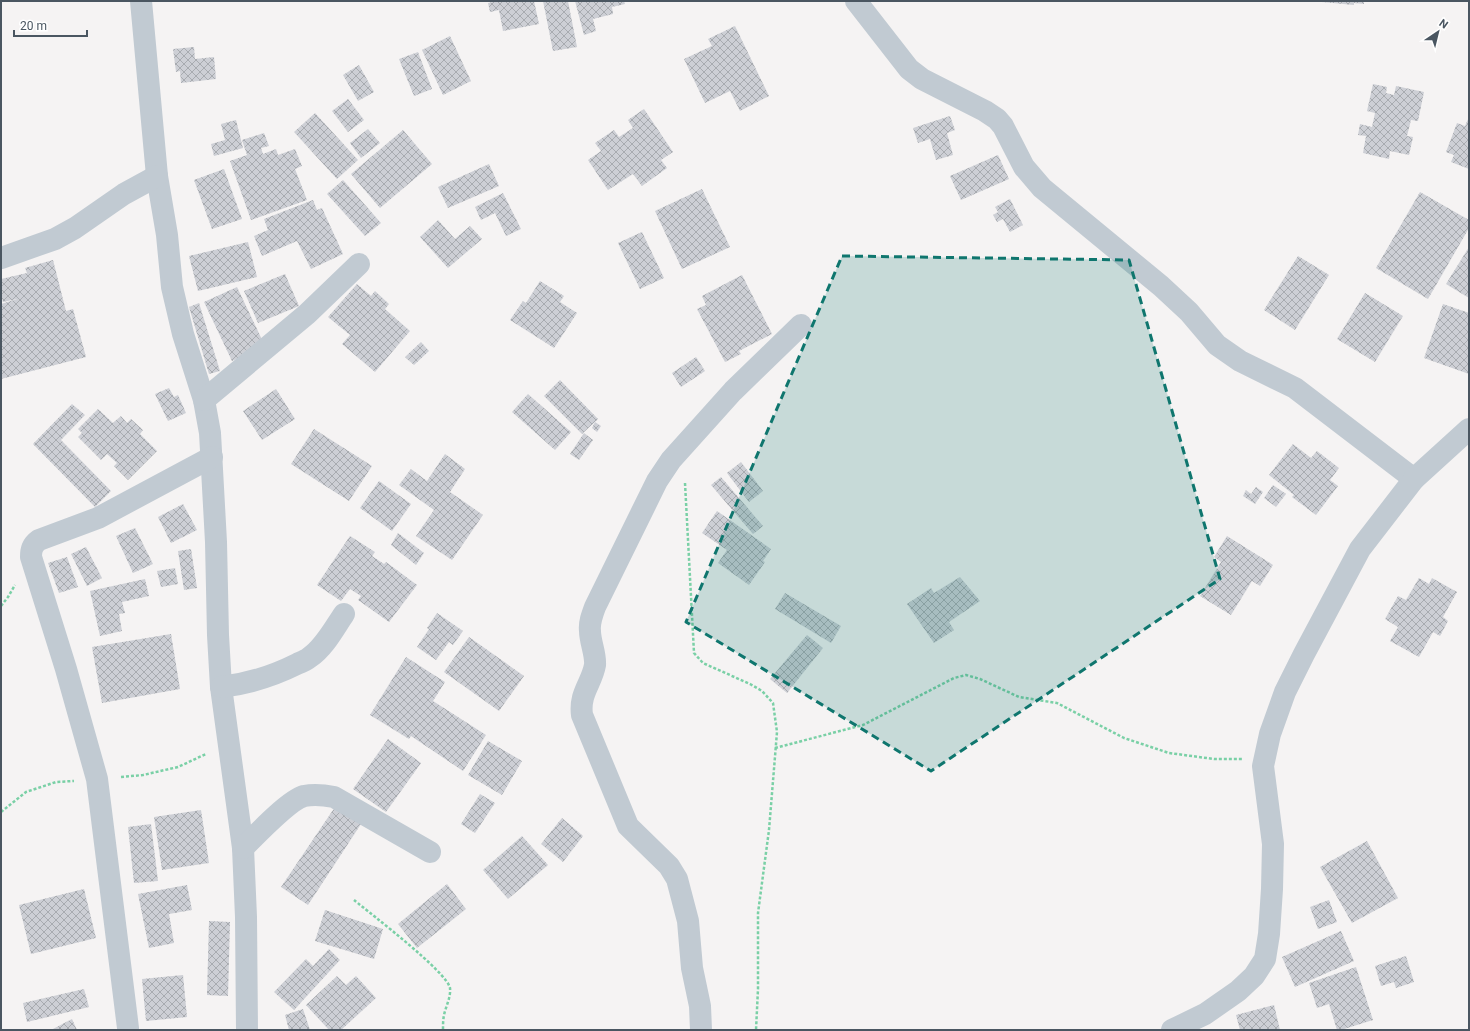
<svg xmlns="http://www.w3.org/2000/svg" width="1470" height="1031" font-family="Roboto,sans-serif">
  <defs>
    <pattern id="building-cross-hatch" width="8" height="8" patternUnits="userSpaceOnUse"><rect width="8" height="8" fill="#cdcfd5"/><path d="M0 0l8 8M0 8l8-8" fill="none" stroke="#a8abb0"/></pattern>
  </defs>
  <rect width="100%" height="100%" fill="#f5f3f3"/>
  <g fill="url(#building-cross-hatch)">
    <path d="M 497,1 L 534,1 L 539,24 L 503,31 L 499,10 L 490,12 L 488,3 Z"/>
    <path d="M 543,1 L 568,1 L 577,47 L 553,51 Z"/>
    <path d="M 575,1 L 624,1 L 625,4 L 612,7 L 613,14 L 593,19 L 596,31 L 584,35 Z"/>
    <path d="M 1322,1 L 1364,1 L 1364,4 L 1354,3 L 1354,5 L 1322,2 Z"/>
    <path d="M 735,26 L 769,96 L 740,111 L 730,91 L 705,103 L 684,59 L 712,46 L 708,39 Z"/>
    <path d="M 450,36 L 471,81 L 443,95 L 422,50 Z"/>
    <path d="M 194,47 L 195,59 L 214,57 L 216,79 L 181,83 L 180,71 L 176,72 L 173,49 Z"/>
    <path d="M 418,52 L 432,89 L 414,96 L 399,59 Z"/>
    <path d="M 359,65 L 374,92 L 358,101 L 343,75 Z"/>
    <path d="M 1373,84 L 1387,87 L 1386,93 L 1394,95 L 1396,86 L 1424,92 L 1418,121 L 1411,120 L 1407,136 L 1413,137 L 1409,155 L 1390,151 L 1389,159 L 1363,153 L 1366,136 L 1358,135 L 1360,124 L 1372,127 L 1375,113 L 1367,111 Z"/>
    <path d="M 348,99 L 364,120 L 348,132 L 332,111 Z"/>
    <path d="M 644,109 L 673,152 L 661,160 L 667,168 L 642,186 L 633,174 L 608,190 L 588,160 L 601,151 L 595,143 L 614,130 L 619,137 L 633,128 L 628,120 Z"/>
    <path d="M 315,113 L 358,160 L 337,179 L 294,132 Z"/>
    <path d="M 950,116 L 955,130 L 947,133 L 953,155 L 936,160 L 930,139 L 918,143 L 913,128 Z"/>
    <path d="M 1469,117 L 1469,169 L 1451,162 L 1454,155 L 1446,152 L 1457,123 L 1465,126 Z"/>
    <path d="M 236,120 L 243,148 L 214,156 L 211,144 L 225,140 L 221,124 Z"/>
    <path d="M 368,129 L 380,143 L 361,158 L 350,143 Z"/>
    <path d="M 403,130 L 432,164 L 380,208 L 351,174 Z"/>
    <path d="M 264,133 L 269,146 L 261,148 L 263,154 L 276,149 L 278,155 L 295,149 L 302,166 L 295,169 L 307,200 L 251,220 L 230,161 L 247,155 L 242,140 Z"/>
    <path d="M 998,155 L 1009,179 L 961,200 L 950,176 Z"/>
    <path d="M 489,164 L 499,186 L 448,208 L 438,187 Z"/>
    <path d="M 224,169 L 242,219 L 212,229 L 194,180 Z"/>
    <path d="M 343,180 L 381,223 L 365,236 L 327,194 Z"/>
    <path d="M 702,189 L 730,247 L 682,269 L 655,211 Z"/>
    <path d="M 1420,192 L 1469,220 L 1469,228 L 1428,299 L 1376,268 Z"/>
    <path d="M 503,193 L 521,229 L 506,236 L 495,213 L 481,220 L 475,207 Z"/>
    <path d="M 1010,199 L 1023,225 L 1010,232 L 1003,219 L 997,222 L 993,215 L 998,212 L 995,207 Z"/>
    <path d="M 313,200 L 317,210 L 322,208 L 343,254 L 311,269 L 297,241 L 262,256 L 254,236 L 268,230 L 264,219 Z"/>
    <path d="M 438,220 L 455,239 L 470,226 L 482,239 L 448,268 L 420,237 Z"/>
    <path d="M 642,232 L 664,278 L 640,289 L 618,243 Z"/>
    <path d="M 248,242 L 257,277 L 198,291 L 189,256 Z"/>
    <path d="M 1469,247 L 1469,298 L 1446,284 Z"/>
    <path d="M 1298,256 L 1329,275 L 1295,330 L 1264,310 Z"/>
    <path d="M 53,260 L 66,311 L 73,309 L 86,357 L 1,379 L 1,304 L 17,299 L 3,302 L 1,296 L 1,279 L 27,273 L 25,268 Z"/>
    <path d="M 285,274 L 299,306 L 258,323 L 244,291 Z"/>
    <path d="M 742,275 L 772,334 L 739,351 L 741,354 L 725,362 L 697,309 L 706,305 L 702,296 Z"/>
    <path d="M 540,281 L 564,296 L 560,302 L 577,313 L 554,348 L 510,320 L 523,301 L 526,303 Z"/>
    <path d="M 357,284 L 371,296 L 375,291 L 389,304 L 385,309 L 410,331 L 375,372 L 342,344 L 350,335 L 328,317 Z"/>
    <path d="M 237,287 L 265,346 L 232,361 L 204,302 Z"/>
    <path d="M 1365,293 L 1403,316 L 1375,362 L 1337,339 Z"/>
    <path d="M 199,303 L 220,371 L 209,374 L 189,307 Z"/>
    <path d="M 1443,304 L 1469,313 L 1469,374 L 1424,358 Z"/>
    <path d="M 421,342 L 429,351 L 414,365 L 405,357 Z"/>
    <path d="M 696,357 L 705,371 L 681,387 L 672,373 Z"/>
    <path d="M 560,380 L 598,419 L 582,434 L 544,396 Z"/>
    <path d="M 169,388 L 174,397 L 178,395 L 186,413 L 168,421 L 155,394 Z"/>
    <path d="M 276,389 L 295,419 L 262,440 L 243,411 Z"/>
    <path d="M 528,394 L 571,432 L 555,450 L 512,412 Z"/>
    <path d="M 72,404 L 85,415 L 61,440 L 111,491 L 95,507 L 33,444 Z"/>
    <path d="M 98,409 L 113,423 L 121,416 L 127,423 L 131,419 L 143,430 L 140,434 L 157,451 L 128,480 L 114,466 L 117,463 L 107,454 L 101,460 L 78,437 L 82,433 L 78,429 Z"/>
    <path d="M 595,422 L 601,426 L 597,432 L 592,428 Z"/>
    <path d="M 314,429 L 372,466 L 349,501 L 291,464 Z"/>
    <path d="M 584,433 L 593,440 L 579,460 L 570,454 Z"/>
    <path d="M 1293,444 L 1311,458 L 1317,451 L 1339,468 L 1330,480 L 1338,486 L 1316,515 L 1292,497 L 1294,495 L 1269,475 Z"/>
    <path d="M 445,454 L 465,469 L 450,492 L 483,515 L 452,560 L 416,536 L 434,510 L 399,485 L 411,469 L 427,481 Z"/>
    <path d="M 741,462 L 763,491 L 749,502 L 727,473 Z"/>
    <path d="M 721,477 L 763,526 L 753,534 L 711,485 Z"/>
    <path d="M 379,481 L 411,504 L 392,531 L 360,508 Z"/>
    <path d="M 1273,485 L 1286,494 L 1276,507 L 1264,498 Z"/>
    <path d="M 1256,487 L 1263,492 L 1255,504 L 1243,496 L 1246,490 L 1251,494 Z"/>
    <path d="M 183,504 L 197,530 L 171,543 L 158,517 Z"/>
    <path d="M 717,511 L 771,549 L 763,561 L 765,562 L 749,585 L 718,563 L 727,550 L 702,533 Z"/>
    <path d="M 135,528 L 153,564 L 133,573 L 116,536 Z"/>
    <path d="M 398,533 L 424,553 L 416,565 L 391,545 Z"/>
    <path d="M 350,536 L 375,552 L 372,556 L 384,564 L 386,562 L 417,585 L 389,622 L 358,600 L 361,596 L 350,589 L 341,601 L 317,585 Z"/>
    <path d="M 1227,536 L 1273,565 L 1260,586 L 1252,581 L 1231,615 L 1200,596 L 1221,562 L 1214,557 Z"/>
    <path d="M 86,547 L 102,578 L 87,586 L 71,554 Z"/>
    <path d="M 191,549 L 197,588 L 184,590 L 178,551 Z"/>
    <path d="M 67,557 L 78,587 L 59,593 L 48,563 Z"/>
    <path d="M 175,568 L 178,584 L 161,587 L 157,571 Z"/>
    <path d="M 960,577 L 980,601 L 949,622 L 954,630 L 934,643 L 907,604 L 931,588 L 934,593 Z"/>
    <path d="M 1419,578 L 1429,584 L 1432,578 L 1457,592 L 1443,617 L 1448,621 L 1440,636 L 1433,632 L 1419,657 L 1390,641 L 1398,627 L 1385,619 L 1398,596 L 1406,600 Z"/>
    <path d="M 145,579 L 149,596 L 122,602 L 125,613 L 119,614 L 122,631 L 100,636 L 90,591 Z"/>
    <path d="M 785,593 L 841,626 L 831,643 L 775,609 Z"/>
    <path d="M 437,613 L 463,631 L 453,645 L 449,642 L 436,660 L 417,647 L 429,629 L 427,628 Z"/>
    <path d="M 171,634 L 180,689 L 102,703 L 92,647 Z"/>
    <path d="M 807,635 L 823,648 L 787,693 L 770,679 Z"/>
    <path d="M 469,637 L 524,676 L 499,711 L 444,672 Z"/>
    <path d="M 406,657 L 445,682 L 433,701 L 486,735 L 463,771 L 411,736 L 409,739 L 370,715 Z"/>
    <path d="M 388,739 L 421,763 L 386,812 L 353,789 Z"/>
    <path d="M 488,741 L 522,761 L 502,795 L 468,775 Z"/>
    <path d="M 480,794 L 495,803 L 475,833 L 461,824 Z"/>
    <path d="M 335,807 L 361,824 L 308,905 L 281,887 Z"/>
    <path d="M 201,810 L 209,863 L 162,870 L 154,817 Z"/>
    <path d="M 562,818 L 583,836 L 563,862 L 541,844 Z"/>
    <path d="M 151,824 L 158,881 L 134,883 L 128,827 Z"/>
    <path d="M 522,836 L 548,865 L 508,899 L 483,870 Z"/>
    <path d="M 1367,841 L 1398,898 L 1352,923 L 1320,867 Z"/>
    <path d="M 447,884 L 466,909 L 417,948 L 398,924 Z"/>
    <path d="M 187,885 L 192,910 L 169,914 L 174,943 L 149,948 L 138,894 Z"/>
    <path d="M 84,889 L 96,938 L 31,954 L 19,905 Z"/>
    <path d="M 1329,900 L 1337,922 L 1318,929 L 1310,907 Z"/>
    <path d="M 325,910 L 383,929 L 374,959 L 315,941 Z"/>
    <path d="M 209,921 L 230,922 L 228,996 L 207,995 Z"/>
    <path d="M 1341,931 L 1354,961 L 1295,987 L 1282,957 Z"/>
    <path d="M 329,949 L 340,960 L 294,1010 L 274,992 L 306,959 L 313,966 Z"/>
    <path d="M 1406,956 L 1414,982 L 1396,988 L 1394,982 L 1381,986 L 1375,966 Z"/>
    <path d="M 1356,967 L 1373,1020 L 1341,1030 L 1337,1030 L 1329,1004 L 1317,1008 L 1309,983 Z"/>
    <path d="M 183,975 L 187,1017 L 146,1021 L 142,979 Z"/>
    <path d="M 337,976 L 346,985 L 356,976 L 376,998 L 341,1030 L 329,1030 L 306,1005 Z"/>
    <path d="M 84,989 L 89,1007 L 27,1022 L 23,1003 Z"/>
    <path d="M 1274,1005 L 1280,1030 L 1240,1030 L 1236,1015 Z"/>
    <path d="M 303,1009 L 310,1030 L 289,1030 L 285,1015 Z"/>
    <path d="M 72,1019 L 77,1030 L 51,1030 Z"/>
  </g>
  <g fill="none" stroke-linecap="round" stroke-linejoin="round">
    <g stroke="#7ad0a6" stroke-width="2.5" stroke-dasharray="3 2" stroke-linecap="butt">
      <path d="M 685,483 L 694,653 L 703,663 L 750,684 L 762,691 L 773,703 L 777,732 L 769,830 L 758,913 L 758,989 L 756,1030"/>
      <path d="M 1,606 L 8,597 L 15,585"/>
      <path d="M 775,748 L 863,725 L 954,678 L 966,675 L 980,679 L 1019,697 L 1057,703 L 1124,738 L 1169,753 L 1214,759 L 1242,759"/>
      <path d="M 121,777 L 143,775 L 178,767 L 206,754"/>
      <path d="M 1,812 L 26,792 L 56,782 L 74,781"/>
      <path d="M 354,900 C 371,914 447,972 450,988 C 451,997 446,1006 444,1015 C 443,1020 443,1025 443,1030"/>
    </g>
    <g stroke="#c1cad2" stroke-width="22">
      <path d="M 141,1 L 157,176 L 167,235 L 172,287 L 183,334 L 204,400 L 210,433 L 216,542 L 218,635 L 221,687 L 243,848 L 246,917 L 247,1030"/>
      <path d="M 856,1 L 909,69 L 922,79 L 985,111 L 997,119 L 1003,126 L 1024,167 L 1042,188 L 1161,286 L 1189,312 L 1217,345 L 1240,361 L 1295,388 L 1414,479"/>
      <path d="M 1,258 L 55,239 L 75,228 L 124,194 L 157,176"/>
      <path d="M 204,400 L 307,314 L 359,264"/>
      <path d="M 221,687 C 247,684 273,676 297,664 C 301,662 307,660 310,657 C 324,648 335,627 344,614"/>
      <path d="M 243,848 C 255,836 289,800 304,796 C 314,794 324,795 334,797 L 430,852"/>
      <path d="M 128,1028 L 97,779 L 66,669 L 31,557 C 31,550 32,545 39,540 L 98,518 L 212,457"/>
      <path d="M 701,1030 L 700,1006 L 692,968 L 688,921 L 677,879 L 669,866 L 628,826 L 582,715 C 579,693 592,683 595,665 C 596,654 590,642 590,631 C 589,623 592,615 595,607 L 657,481 L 671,460 L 733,391 L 801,325"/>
      <path d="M 1172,1030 L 1205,1014 L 1238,991 L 1254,976 L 1265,959 L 1269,934 L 1272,889 L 1273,844 L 1263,766 L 1270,734 L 1285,692 L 1304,654 L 1360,549 L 1414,479 L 1469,429"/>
    </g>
  </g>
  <path fill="#0f766e" fill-opacity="0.2" stroke="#0f766e" stroke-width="3" stroke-dasharray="8 5" stroke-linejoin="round" d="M 842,256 L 1129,260 L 1220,579 L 931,771 L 686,622 Z"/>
  <rect width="1470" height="1031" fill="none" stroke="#4a5661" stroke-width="4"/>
  <g transform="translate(1438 32) rotate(35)" stroke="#ffffff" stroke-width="3" paint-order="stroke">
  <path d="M0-3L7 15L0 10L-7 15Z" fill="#4a5661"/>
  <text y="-6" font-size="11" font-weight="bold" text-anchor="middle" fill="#4a5661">N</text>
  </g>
  <path d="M14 30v6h73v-6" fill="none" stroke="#4a5661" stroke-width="2"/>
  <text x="20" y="30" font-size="12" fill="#4a5661" stroke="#ffffff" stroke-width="3" paint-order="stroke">20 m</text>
</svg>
